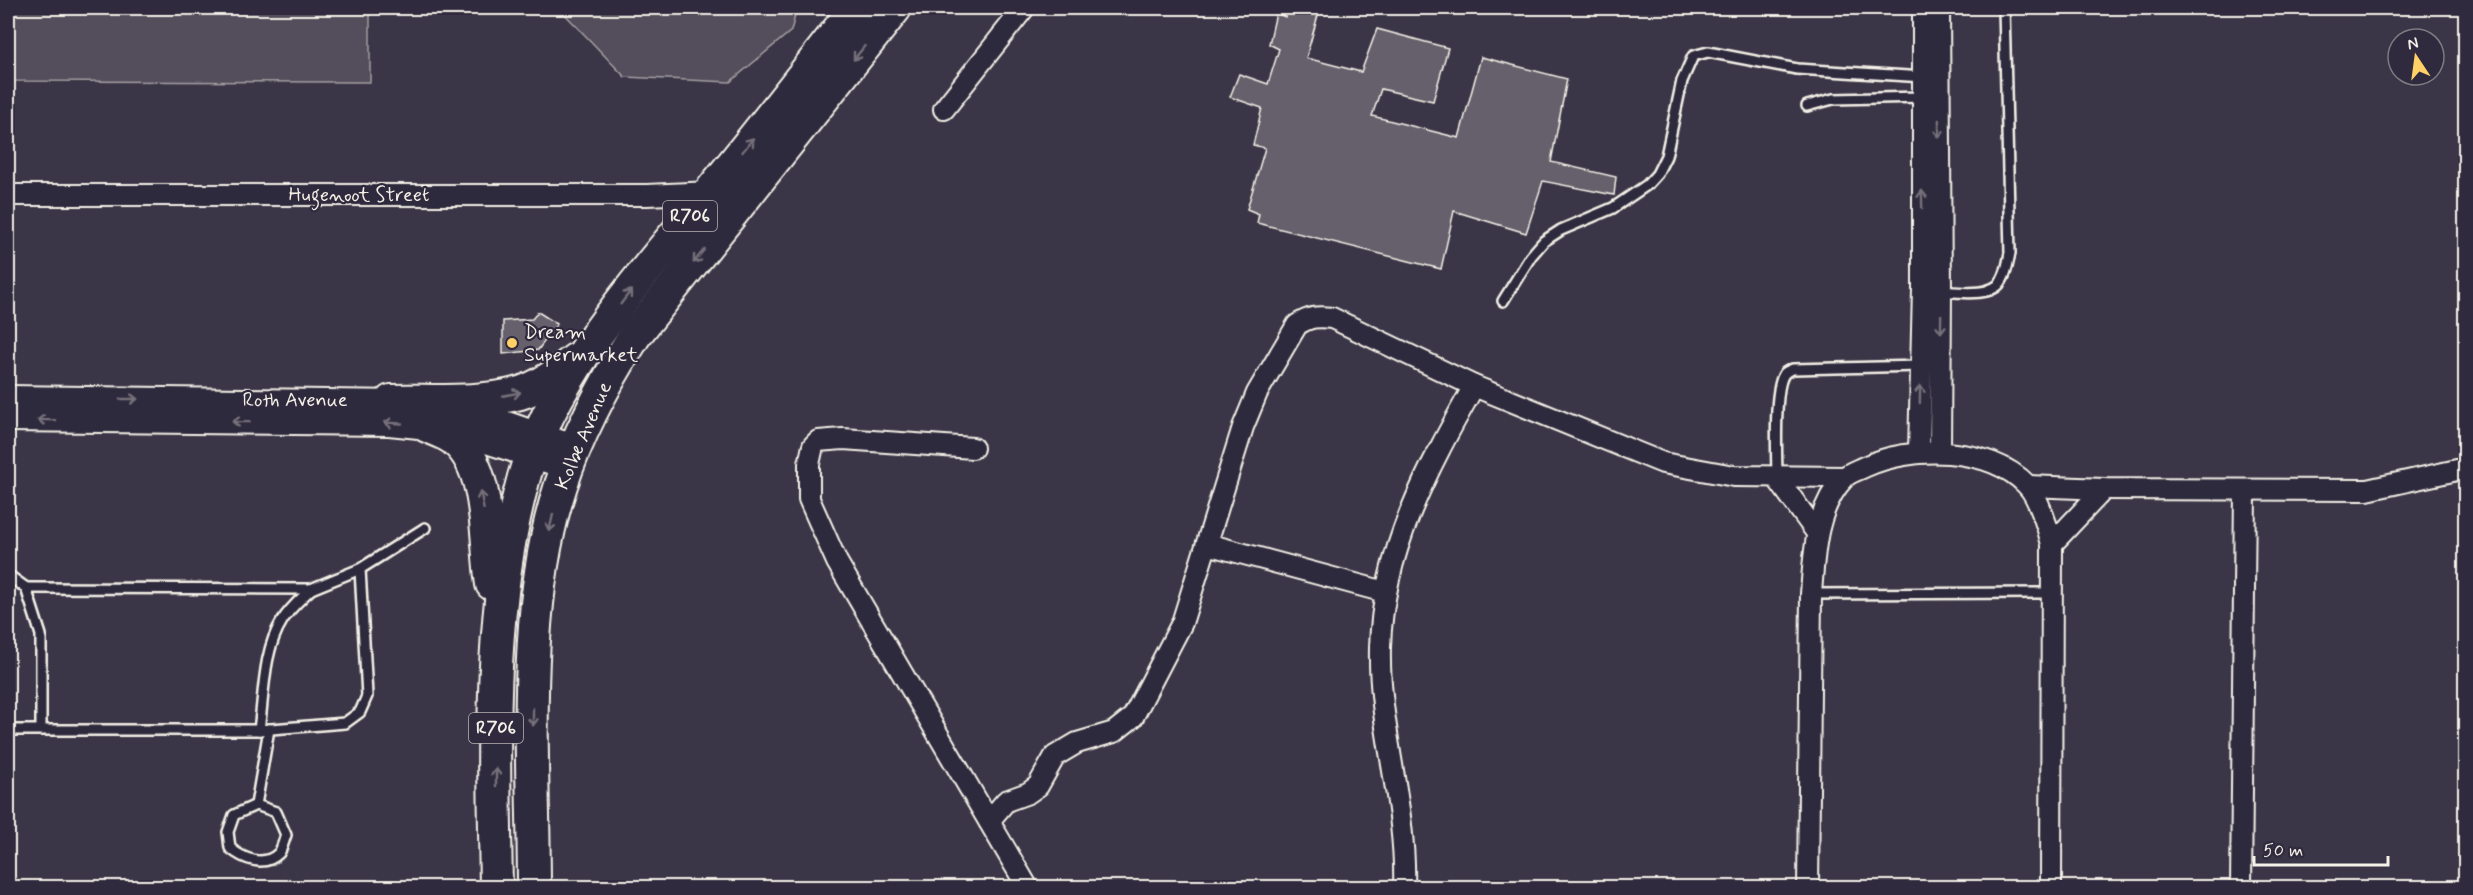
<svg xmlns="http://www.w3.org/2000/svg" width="2473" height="895" font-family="Mynerve,sans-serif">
  <rect width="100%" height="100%" fill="#3b3647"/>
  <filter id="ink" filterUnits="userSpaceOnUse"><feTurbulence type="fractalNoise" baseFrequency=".0167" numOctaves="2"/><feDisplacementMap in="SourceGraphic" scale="12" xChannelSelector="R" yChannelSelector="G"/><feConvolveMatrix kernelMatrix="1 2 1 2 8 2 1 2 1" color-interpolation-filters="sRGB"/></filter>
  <g filter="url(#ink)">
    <g fill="#534e5c" stroke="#a4a0a2" stroke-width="1.5">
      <path d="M 8,8 L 370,8 L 370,82 L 8,81 Z"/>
      <path d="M 559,8 L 797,8 L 791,31 L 730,82 L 625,77 Z"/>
    </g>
    <g fill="#65616c" stroke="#f4f1e8" stroke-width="1.5">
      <path d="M 1287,8 L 1320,8 L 1306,58 L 1361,72 L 1377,29 L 1448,48 L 1433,101 L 1381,89 L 1372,116 L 1459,138 L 1481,57 L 1567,79 L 1551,162 L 1616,177 L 1614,195 L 1543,181 L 1526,233 L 1454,211 L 1441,269 L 1257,223 L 1259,214 L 1247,209 L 1265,148 L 1253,145 L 1262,108 L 1230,97 L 1239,74 L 1268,84 L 1279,49 L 1269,44 L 1276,13 L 1285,17 Z"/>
      <path d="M 538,312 L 557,324 L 538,350 L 503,354 L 503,321 L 532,319 Z"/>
    </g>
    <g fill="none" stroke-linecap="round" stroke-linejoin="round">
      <defs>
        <g id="service">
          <path d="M 1807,106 L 1833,99 L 1924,97"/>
          <path d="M 1940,291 C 1957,292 1993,298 2002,280 C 2007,272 2008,262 2010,253 L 2004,8"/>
          <path d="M 1503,301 L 1531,256 L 1544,241 L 1561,230 L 1613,208 L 1647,185 L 1657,174 L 1666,156 L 1682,81 L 1693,56 L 1708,52 L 1797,69 L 1924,77"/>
          <path d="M 1777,477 C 1777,458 1773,385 1785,373 C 1787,371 1790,370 1793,369 L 1922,366"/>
          <path d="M 8,575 L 26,588 L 41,635 L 41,729"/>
          <path d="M 26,588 L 311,589 L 360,569 L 425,528"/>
          <path d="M 1811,594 L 2053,593"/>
          <path d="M 8,730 L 259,730 L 345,723 L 360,712 L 367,696 L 360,569"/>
          <path d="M 259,730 C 264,695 263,651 282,621 C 290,608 301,599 311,589"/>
          <path d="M 256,805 L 276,812 L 286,835 C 284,840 282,849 279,853 C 264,868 243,859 230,848 L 228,832 L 234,815 Z"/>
          <path d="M 256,805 L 269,729"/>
        </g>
        <g id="minor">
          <path d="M 1939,8 L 1941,291 L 1940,452"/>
          <path d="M 944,109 L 1024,8"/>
          <path d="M 8,195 L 647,195 L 711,192"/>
          <path d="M 973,448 L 843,439 L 818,441 L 813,446 L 809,464 L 809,499 L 837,562 L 1028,888"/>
          <path d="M 1919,452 L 1923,289 L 1923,8"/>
          <path d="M 1777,478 L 1817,533"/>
          <path d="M 2028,486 L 2104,489 L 2367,490 L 2466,468"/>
          <path d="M 1207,544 L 1385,592"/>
          <path d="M 2052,544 L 2104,489"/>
          <path d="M 989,821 L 1006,801 L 1028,793 L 1038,786 L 1055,756 L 1077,743 L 1114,732 L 1133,717 L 1182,623 L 1243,427 L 1257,393 L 1297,325 C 1309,317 1317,316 1332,318 L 1474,386 L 1663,463 L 1734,476 L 1844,477"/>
          <path d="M 1404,888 C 1407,806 1378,727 1380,648 C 1382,552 1428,468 1474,386"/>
          <path d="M 1808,888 L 1811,594 C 1814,555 1815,509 1844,478 C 1848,473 1858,470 1864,467 C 1910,445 1989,446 2027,485 C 2038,496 2048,528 2052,544 L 2051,888"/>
          <path d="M 2241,888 L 2245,490"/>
        </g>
        <g id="tertiary">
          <path d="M 8,398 L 406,403"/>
          <path d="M 447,408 L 507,424 L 576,448"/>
          <path d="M 8,419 L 389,423 L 449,429 L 568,467"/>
        </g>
        <g id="primary">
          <path d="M 391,401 C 433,400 479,404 520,393 C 540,387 558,373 575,360"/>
          <path d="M 427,426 C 436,430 449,434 456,441 C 491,471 485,541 492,584"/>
          <path d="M 496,888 C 494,751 487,609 524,477 C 553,372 644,274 711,191 C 760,131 808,69 856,8"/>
          <path d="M 534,888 C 534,759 520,609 561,485 C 578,433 606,381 635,335 L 895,8"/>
        </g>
      </defs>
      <use href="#service" stroke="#f4f1e8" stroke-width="14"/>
      <use href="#minor" stroke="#f4f1e8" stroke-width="24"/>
      <use href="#tertiary" stroke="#f4f1e8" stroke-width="28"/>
      <use href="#primary" stroke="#f4f1e8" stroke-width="36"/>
      <use href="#service" stroke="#2f2a3d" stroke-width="9"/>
      <use href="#minor" stroke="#2f2a3d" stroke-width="20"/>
      <use href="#tertiary" stroke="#2f2a3d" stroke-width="24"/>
      <use href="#primary" stroke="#2f2a3d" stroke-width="32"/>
    </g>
    <defs><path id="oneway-shaft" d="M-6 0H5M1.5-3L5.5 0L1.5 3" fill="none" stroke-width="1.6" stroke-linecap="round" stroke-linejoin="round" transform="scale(1.5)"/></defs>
    <g stroke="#747079">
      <use href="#oneway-shaft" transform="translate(859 53) rotate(128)"/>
      <use href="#oneway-shaft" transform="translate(1939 129) rotate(89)"/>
      <use href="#oneway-shaft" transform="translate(748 145) rotate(-52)"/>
      <use href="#oneway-shaft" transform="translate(1922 199) rotate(-91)"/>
      <use href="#oneway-shaft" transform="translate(699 256) rotate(129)"/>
      <use href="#oneway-shaft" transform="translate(626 297) rotate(-53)"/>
      <use href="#oneway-shaft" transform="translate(1941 324) rotate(91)"/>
      <use href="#oneway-shaft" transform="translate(512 394) rotate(-11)"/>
      <use href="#oneway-shaft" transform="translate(1920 394) rotate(-89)"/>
      <use href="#oneway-shaft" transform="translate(129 399)"/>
      <use href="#oneway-shaft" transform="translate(46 420) rotate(-179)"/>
      <use href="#oneway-shaft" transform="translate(241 422) rotate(-179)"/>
      <use href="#oneway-shaft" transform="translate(393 423) rotate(-177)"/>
      <use href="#oneway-shaft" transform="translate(482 500) rotate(-100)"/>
      <use href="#oneway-shaft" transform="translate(551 523) rotate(103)"/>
      <use href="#oneway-shaft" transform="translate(533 717) rotate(90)"/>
      <use href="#oneway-shaft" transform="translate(496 777) rotate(-90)"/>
    </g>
  </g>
  <circle fill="#ffd166" stroke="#2f2a3d" stroke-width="2" cx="512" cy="343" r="6"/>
  <g text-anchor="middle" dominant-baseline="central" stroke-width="4.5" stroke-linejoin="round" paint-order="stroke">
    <g fill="#2f2a3d" stroke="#b9b5b5" stroke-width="1.5">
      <rect x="663" y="201" width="54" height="30" rx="4.5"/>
      <rect x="469" y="713" width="54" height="30" rx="4.5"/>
    </g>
    <g font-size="18" font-weight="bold" fill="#f4f1e8">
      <text x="690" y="216">R706</text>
      <text x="496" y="728">R706</text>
    </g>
    <g font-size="20" fill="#f4f1e8" stroke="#2f2a3d">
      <text x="359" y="195">Hugenoot Street</text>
      <text x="295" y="400">Roth Avenue</text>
      <text transform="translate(584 436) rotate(-67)">Kolbe Avenue</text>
    </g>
    <g font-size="20" fill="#f4f1e8" stroke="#2f2a3d" text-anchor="start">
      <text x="524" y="332">Dream<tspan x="524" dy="23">Supermarket</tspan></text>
    </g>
  </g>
  <rect width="2473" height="895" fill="none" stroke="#2f2a3d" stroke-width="30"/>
  <rect x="15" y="15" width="2443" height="865" fill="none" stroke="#f4f1e8" stroke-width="2" filter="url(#ink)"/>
  <g transform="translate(2416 57) rotate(347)"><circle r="28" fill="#2f2a3d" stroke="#7e7a81" stroke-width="1.5"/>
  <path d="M0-4.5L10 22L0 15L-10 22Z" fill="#ffd166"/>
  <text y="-9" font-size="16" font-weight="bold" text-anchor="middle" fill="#f4f1e8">N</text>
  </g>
  <path d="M2254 856v9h134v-9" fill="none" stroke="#f4f1e8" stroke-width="3"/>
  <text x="2263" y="856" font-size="18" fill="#f4f1e8" stroke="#2f2a3d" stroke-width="4.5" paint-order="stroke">50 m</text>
</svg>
